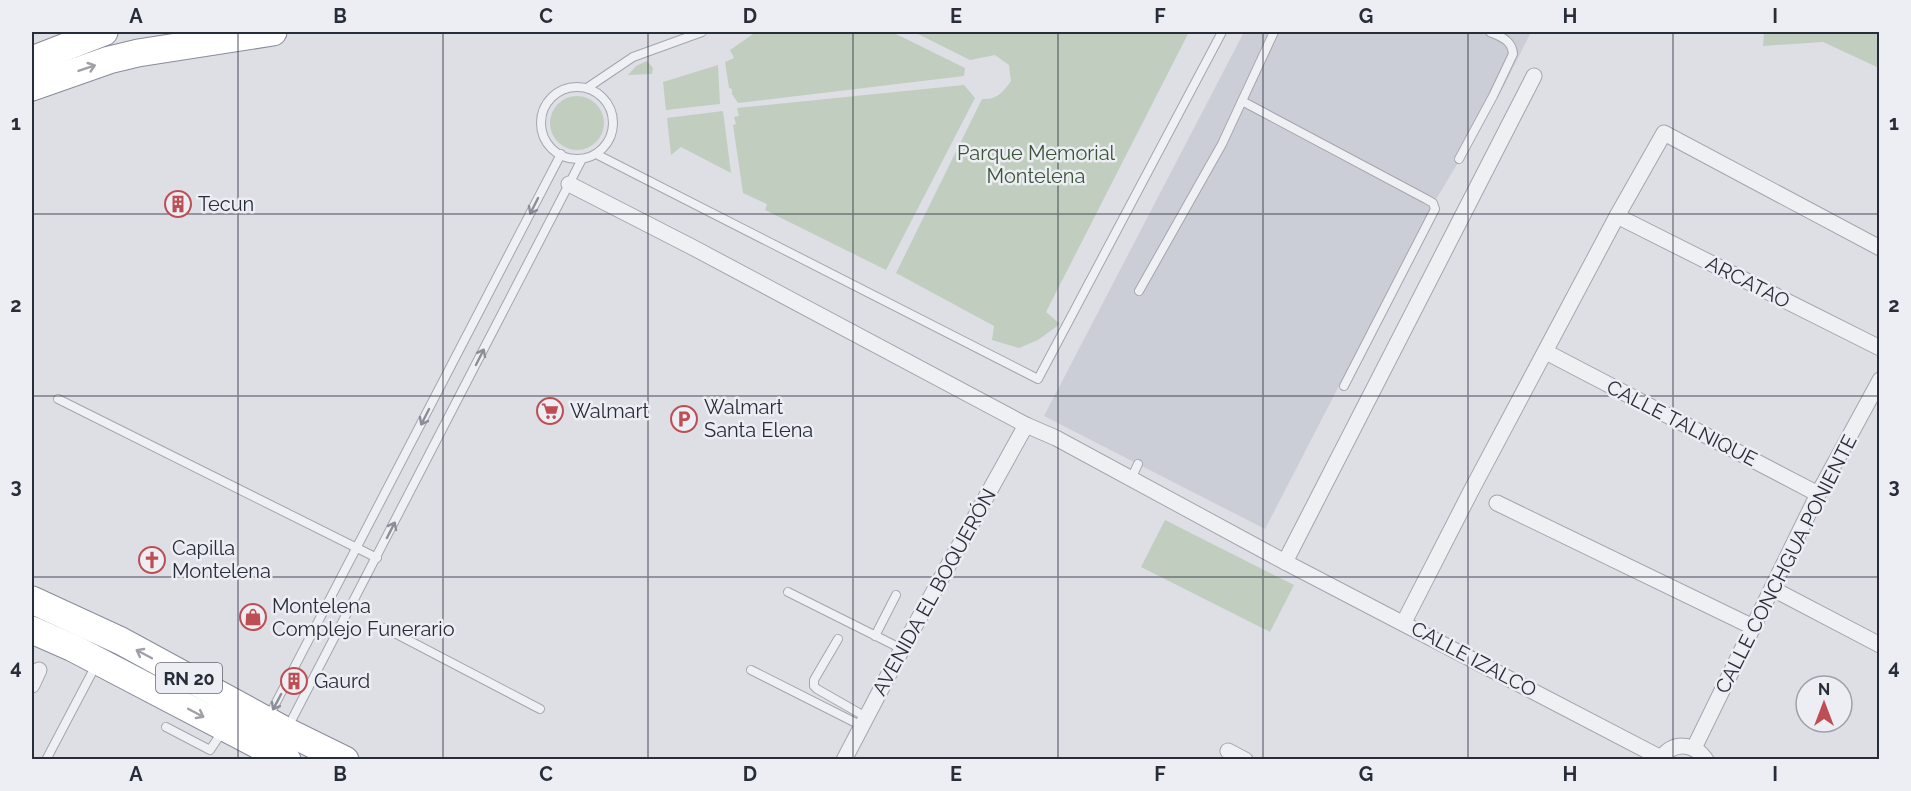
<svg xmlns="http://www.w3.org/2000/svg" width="1911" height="791" font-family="Raleway,sans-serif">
  <rect width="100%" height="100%" fill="#dddfe5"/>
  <path fill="#cbced6" d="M 1244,32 L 1531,32 L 1505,84 L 1432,206 L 1265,529 L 1044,416 Z"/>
  <g fill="#c1cebf">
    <path d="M 756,32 L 892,32 L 965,68 L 964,76 L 738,103 L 732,94 L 732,89 L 729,88 L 725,62 L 734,58 L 730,50 Z"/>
    <path d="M 919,32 L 1189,32 L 1046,312 L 1060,324 L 1038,340 L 1019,348 L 992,340 L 994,326 L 896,273 L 982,99 C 997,100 1003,92 1011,81 L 1009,65 L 995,55 L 970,60 L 918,34 Z"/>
    <path d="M 1764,32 L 1879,32 L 1879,68 L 1823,42 L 1763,46 Z"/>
    <path d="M 647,61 L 653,68 L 652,74 L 628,75 L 636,66 Z"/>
    <path d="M 718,65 L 720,104 L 666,110 L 663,82 Z"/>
    <path d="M 964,85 L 975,98 L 886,270 L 765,210 L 767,204 L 743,193 L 733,125 L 736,124 L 734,117 L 739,116 L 737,108 Z"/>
    <circle cx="577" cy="123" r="27"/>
    <path d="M 723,111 L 731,173 L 681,147 L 671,155 L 667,118 Z"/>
    <path d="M 1165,520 L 1294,585 L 1270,632 L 1141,567 Z"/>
  </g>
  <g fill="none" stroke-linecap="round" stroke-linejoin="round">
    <defs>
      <g id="lane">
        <circle cx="577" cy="123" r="36"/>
        <path d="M 587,88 L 633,57 L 702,32"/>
        <path d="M 1242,101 L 1426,199 L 1433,203 L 1435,209 L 1344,386"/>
        <path d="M 596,154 L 1038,379 L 1222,32"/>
        <path d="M 1459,159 L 1493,96 L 1513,54 C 1512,40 1501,37 1490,32"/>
        <path d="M 1139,291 L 1222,144 L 1274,32"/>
        <path d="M 58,399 L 377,558"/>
        <path d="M 1131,479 L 1138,464"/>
        <path d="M 788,592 L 902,649"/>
        <path d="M 385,628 L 540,709"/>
        <path d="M 875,636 L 896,595"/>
        <path d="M 838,639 L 814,680 L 814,686 L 817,689 L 866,717"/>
        <path d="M 751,670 L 862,726"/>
        <path d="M 268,718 L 561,154"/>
        <path d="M 166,727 L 210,750 L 222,732"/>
        <path d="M 288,727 L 582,159"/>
        <path d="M 46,760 L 96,665"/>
      </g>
      <g id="street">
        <path d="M 569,184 L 692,247 L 1026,425 L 1056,438 L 1285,562 L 1661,758"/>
        <path d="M 1617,216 L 1880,348"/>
        <path d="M 1546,352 L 1818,494"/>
        <path d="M 1497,503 L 1753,627"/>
        <path d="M 1285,562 L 1534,76"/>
        <path d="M 1773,589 L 1880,645"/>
        <path d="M 1404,622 L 1471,491 L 1617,216 L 1664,133 L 1880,248"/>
        <path d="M 32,685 L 39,670"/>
        <path d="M 1694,748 L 1818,494 L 1880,380"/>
        <path d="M 1228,751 L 1245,760"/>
        <path d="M 844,760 L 902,649 L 1026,425"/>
        <path d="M 1660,760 C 1672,741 1694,742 1706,760"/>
      </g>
      <g id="highway">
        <path d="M 32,60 L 104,32"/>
        <path d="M 32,87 L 109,60 L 138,53 L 273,32"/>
        <path d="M 32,600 L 121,641 L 286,731 L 345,760"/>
        <path d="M 32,630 L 73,648 L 287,760"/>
      </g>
    </defs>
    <use href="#lane" stroke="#a3a6ae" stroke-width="10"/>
    <use href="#street" stroke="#a3a6ae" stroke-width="17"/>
    <use href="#highway" stroke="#868c9a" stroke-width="29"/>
    <use href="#lane" stroke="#eff0f4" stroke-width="8"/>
    <use href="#street" stroke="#eff0f4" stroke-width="15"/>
    <use href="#highway" stroke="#fff" stroke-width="27"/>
  </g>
  <defs><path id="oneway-shaft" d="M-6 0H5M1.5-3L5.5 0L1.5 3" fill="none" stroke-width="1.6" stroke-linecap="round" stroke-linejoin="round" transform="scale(1.5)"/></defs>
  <g stroke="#9ea0a6">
    <use href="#oneway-shaft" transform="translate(87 68) rotate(-19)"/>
    <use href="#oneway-shaft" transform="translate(144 654) rotate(-152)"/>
    <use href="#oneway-shaft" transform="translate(196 713) rotate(28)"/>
  </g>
  <g stroke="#8c8e97">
    <use href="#oneway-shaft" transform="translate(534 206) rotate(117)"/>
    <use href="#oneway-shaft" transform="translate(480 357) rotate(-63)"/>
    <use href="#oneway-shaft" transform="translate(425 417) rotate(117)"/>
    <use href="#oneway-shaft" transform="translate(391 530) rotate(-63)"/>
    <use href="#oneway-shaft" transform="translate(277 702) rotate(118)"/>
  </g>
  <path fill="none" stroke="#282d3a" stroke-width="1.5" stroke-opacity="0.55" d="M 238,32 L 238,760M 443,32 L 443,760M 648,32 L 648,760M 853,32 L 853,760M 1058,32 L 1058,760M 1263,32 L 1263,760M 1468,32 L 1468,760M 1673,32 L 1673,760M 32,214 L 1880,214M 32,396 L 1880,396M 32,577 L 1880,577"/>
  <defs>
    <symbol id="building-ring" viewBox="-11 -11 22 22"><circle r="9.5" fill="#eceef3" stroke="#bd4e54" stroke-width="1.5"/><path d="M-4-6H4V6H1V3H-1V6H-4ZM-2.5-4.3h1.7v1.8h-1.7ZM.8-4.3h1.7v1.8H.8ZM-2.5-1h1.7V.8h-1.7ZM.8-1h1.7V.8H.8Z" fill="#bd4e54"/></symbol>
    <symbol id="supermarket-ring" viewBox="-11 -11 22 22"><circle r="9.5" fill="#eceef3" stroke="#bd4e54" stroke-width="1.5"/><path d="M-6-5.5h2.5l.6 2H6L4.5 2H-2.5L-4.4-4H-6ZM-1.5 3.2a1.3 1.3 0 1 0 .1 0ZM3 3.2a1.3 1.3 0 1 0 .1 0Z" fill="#bd4e54"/></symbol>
    <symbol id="parking-ring" viewBox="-11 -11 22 22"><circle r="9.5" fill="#eceef3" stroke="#bd4e54" stroke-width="1.5"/><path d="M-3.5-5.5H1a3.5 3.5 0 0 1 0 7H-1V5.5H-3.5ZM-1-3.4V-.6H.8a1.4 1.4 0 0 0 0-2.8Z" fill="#bd4e54"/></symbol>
    <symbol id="church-ring" viewBox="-11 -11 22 22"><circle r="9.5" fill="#eceef3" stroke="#bd4e54" stroke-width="1.5"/><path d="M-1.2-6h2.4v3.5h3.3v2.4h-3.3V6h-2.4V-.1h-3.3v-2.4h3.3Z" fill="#bd4e54"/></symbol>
    <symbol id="shop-ring" viewBox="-11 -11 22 22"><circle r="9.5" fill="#eceef3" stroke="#bd4e54" stroke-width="1.5"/><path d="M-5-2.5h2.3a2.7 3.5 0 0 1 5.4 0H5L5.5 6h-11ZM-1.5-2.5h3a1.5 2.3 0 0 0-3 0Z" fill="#bd4e54"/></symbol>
  </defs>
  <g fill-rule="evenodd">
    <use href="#building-ring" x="163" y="189" width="30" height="30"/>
    <use href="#supermarket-ring" x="535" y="396" width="30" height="30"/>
    <use href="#parking-ring" x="669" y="404" width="30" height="30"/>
    <use href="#church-ring" x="137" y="545" width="30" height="30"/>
    <use href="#shop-ring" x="238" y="602" width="30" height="30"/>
    <use href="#building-ring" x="279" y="666" width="30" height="30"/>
  </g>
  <g text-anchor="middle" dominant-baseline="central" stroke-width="5" stroke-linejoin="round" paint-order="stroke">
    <rect fill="#eceef3" stroke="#636772" stroke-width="1.5" x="156" y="663" width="66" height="30" rx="4.5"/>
    <g font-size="18" font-weight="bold" fill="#282d3a">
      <text x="189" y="678">RN 20</text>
    </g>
    <g font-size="20" fill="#3a5437" stroke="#eceef3">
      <text x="1036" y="153">Parque Memorial<tspan x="1036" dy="23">Montelena</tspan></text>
    </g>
    <g font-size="20" fill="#282d3a" stroke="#eceef3" text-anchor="start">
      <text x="198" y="204">Tecun</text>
      <text x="704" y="407">Walmart<tspan x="704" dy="23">Santa Elena</tspan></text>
      <text x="570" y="411">Walmart</text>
      <text x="172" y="548">Capilla<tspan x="172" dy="23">Montelena</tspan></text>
      <text x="272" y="606">Montelena<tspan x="272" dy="23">Complejo Funerario</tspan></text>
      <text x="314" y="681">Gaurd</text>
    </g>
    <g font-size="20" fill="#282d3a" stroke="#eceef3">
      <text transform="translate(1748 282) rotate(27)">ARCATAO</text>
      <text transform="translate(1682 423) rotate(27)">CALLE TALNIQUE</text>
      <text transform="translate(1786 564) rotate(-63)">CALLE CONCHGUA PONIENTE</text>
      <text transform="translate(934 592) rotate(-61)">AVENIDA EL BOQUERÓN</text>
      <text transform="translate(1474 659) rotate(28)">CALLE IZALCO</text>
    </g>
  </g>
  <rect width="1911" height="791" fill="none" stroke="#eceef3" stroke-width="66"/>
  <g transform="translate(1824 704)"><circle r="28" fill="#eceef3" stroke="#9ea1a9" stroke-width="1.5"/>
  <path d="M0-4.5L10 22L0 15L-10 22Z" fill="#bd4e54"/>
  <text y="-9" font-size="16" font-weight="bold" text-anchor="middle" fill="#282d3a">N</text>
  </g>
  <rect x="33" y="33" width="1845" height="725" fill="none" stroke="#282d3a" stroke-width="2"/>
  <g font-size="20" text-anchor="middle" font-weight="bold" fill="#282d3a">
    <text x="136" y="23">A</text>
    <text x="340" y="23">B</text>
    <text x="546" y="23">C</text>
    <text x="750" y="23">D</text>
    <text x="956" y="23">E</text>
    <text x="1160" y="23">F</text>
    <text x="1366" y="23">G</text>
    <text x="1570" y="23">H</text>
    <text x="1775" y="23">I</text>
    <text x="16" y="130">1</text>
    <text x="1894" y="130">1</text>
    <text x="16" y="312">2</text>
    <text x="1894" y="312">2</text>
    <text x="16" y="493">3</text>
    <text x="1894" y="493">3</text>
    <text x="16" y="674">4</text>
    <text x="1894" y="674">4</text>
    <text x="136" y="781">A</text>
    <text x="340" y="781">B</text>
    <text x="546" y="781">C</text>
    <text x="750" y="781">D</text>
    <text x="956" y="781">E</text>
    <text x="1160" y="781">F</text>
    <text x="1366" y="781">G</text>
    <text x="1570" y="781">H</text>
    <text x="1775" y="781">I</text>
  </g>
</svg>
